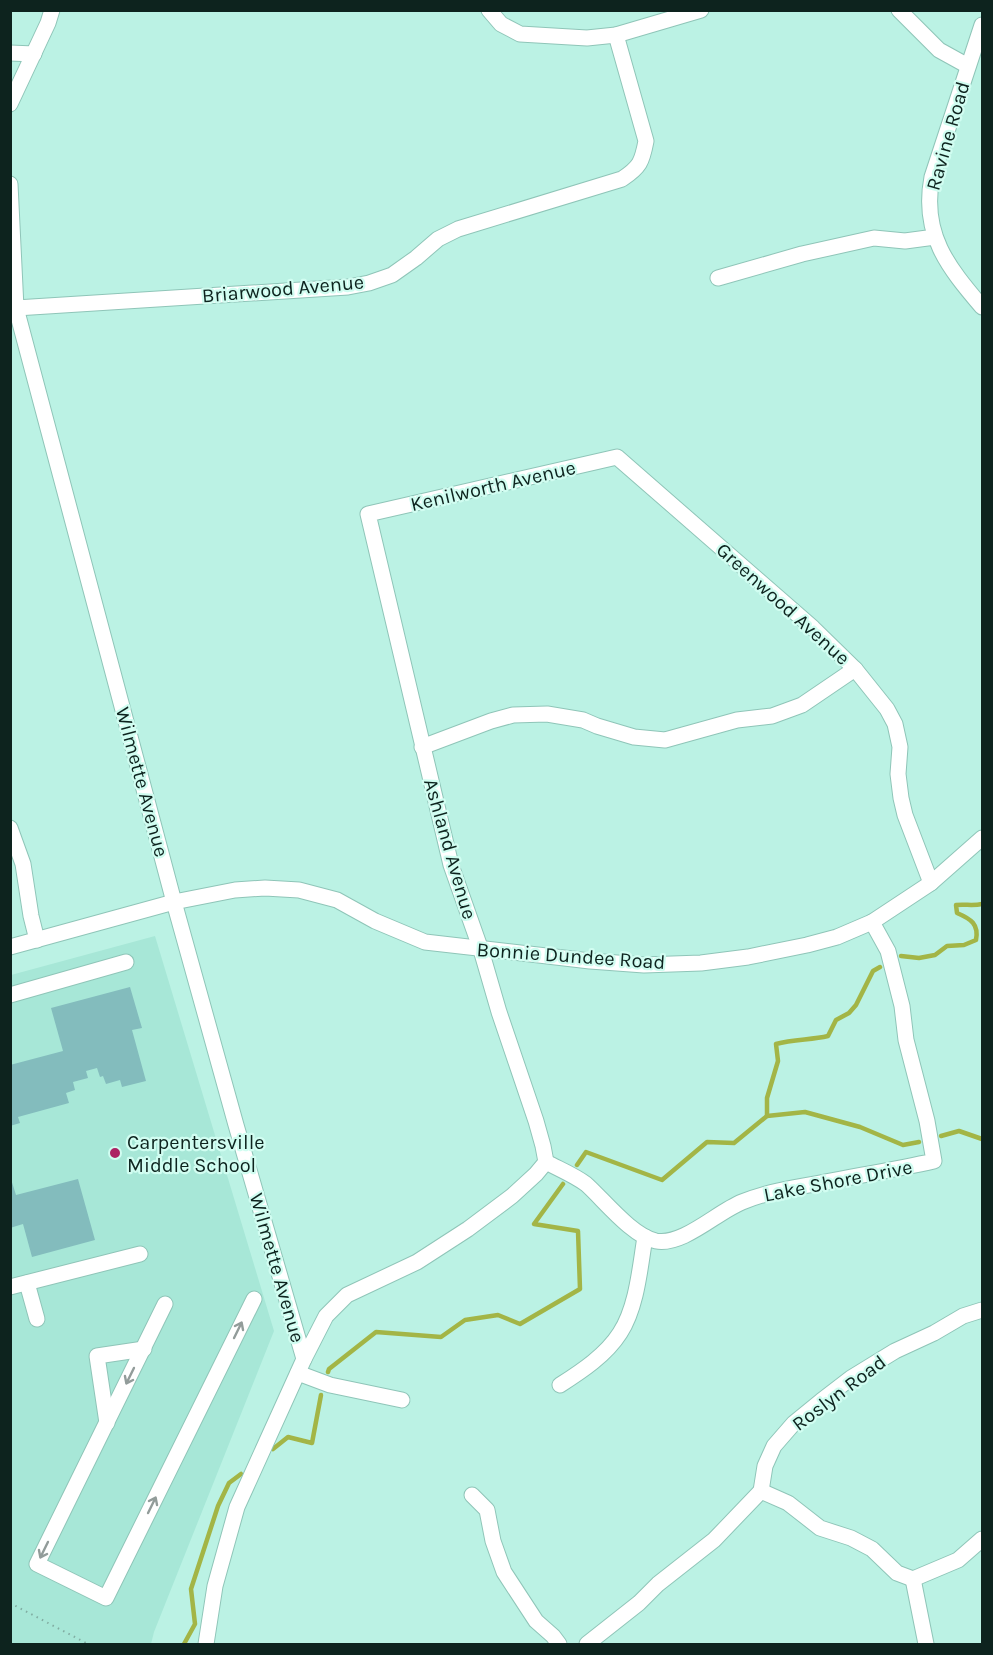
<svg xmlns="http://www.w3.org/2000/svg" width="993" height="1655" font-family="Karla,sans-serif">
  <rect width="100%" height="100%" fill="#bbf2e4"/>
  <path fill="#a7e7d7" d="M 155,936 L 274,1331 L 154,1632 L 151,1644 L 11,1644 L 11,975 Z"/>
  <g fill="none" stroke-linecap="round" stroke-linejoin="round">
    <g stroke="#a3b546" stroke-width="4.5">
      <path d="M 901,956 L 919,958 L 935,955 L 947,946 L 964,945 L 976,940 C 979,924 971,919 957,913 L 956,905 C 965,904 973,906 982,904"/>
      <path d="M 767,1116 L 767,1098 L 778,1061 L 776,1044 C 794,1039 811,1040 828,1036 L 836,1020 L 849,1013 L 856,1005 L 873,971 L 880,967"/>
      <path d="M 941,1136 L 959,1131 L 982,1139"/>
      <path d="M 577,1165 L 586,1152 L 662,1180 L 707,1142 L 734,1143 L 767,1116 L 805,1112 L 860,1127 L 903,1145 L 919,1142"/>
      <path d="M 328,1372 L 329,1369 L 376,1332 L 441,1337 L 465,1320 L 498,1315 L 520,1324 L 580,1289 L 578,1231 L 534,1224 L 563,1184"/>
      <path d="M 273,1449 L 288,1437 L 312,1443 L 321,1395"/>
      <path d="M 184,1644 L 195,1624 L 191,1589 L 218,1506 L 229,1483 L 241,1474"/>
    </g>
  </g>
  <g fill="#83bcbd">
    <path d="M 130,987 L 142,1028 L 132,1030 L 146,1081 L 122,1087 L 120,1080 L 106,1084 L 103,1076 L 100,1077 L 97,1068 L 86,1071 L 88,1078 L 73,1082 L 75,1090 L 66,1093 L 69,1103 L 18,1117 L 20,1123 L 10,1126 L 10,1065 L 63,1051 L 51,1008 Z"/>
    <path d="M 10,1176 L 16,1195 L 78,1179 L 95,1240 L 32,1257 L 23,1224 L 10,1228 Z"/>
  </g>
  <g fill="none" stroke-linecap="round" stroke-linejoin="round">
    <defs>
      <g id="minor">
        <path d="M 489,10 L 501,24 L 520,34 L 587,38 L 616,35 L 701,10"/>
        <path d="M 899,10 L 939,50 L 968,66"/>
        <path d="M 982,25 L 932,177 C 921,234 948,267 982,307"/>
        <path d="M 10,53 L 34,54"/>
        <path d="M 10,104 L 48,23 L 52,10"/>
        <path d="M 10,184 L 16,308 L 174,902 L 236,1125 L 304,1359 L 237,1507 L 215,1586 L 206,1644"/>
        <path d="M 718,278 L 802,254 L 874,238 L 905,241 L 935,237"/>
        <path d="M 16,308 L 348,287 L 369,283 L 392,275 L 416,258 L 438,239 L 458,229 L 622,179 C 640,167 642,162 646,141 L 616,35"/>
        <path d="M 422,747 L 491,721 L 513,715 L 547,714 L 583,720 L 597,726 L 634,737 L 665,740 L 737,720 L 772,716 L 802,705 L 855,669"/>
        <path d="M 10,828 L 23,864 L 31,916 L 37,940"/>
        <path d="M 10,947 L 174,902 L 235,890 L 265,888 L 299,890 L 337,900 L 375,921 L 425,942 L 590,961 L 644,965 L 701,963 L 748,957 L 807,945 L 837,937 L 872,922 L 931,883 L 982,838"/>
        <path d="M 10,995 L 126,962"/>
        <path d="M 546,1162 L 543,1146 L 536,1121 L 499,1012 L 481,950 L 451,865 L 368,514 L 617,457 L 813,628 L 855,669 L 887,709 L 895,724 L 900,747 L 898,774 L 901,798 L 905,815 L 931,883"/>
        <path d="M 546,1162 C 559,1169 574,1175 586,1184 C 604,1200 632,1236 656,1241 C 683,1246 717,1212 742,1202 C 769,1191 797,1187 826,1182 C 862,1175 898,1169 934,1161 L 927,1121 L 906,1040 L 902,1006 L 888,951 L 872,922"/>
        <path d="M 27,1283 L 37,1319"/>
        <path d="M 10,1287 L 140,1254"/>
        <path d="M 165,1304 L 37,1564 L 106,1598 L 254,1299"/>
        <path d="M 304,1359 L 326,1316 L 347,1295 L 417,1262 L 468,1229 L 512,1196 L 536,1174 L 546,1162"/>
        <path d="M 298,1373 L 330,1385 L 402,1400"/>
        <path d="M 560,1385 C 582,1371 606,1355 620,1333 C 637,1307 640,1267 645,1237"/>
        <path d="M 107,1423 L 97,1356 L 144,1349"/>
        <path d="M 761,1491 L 765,1466 L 774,1446 L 794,1423 L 821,1401 L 851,1378 L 895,1351 L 934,1333 L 963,1316 L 982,1310"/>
        <path d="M 472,1495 L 487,1510 L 493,1541 L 504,1572 L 536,1621 L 553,1636 L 559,1644"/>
        <path d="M 913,1579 L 958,1560 L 982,1539"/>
        <path d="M 913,1579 L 926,1644"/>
        <path d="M 587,1644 L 639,1603 L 658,1584 L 714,1540 L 761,1491 L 788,1503 L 820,1528 L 851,1538 L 872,1549 L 897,1573 L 913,1579"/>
      </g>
    </defs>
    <use href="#minor" stroke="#8fc5b8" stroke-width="17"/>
    <path stroke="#81ada2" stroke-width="2" stroke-dasharray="1.5 4.5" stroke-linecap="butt" d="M 10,1603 L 88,1644"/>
    <use href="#minor" stroke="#fff" stroke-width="15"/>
  </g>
  <defs><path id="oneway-shaft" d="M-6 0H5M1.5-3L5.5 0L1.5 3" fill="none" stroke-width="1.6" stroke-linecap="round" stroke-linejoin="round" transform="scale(1.5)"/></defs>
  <g stroke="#929c9a">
    <use href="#oneway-shaft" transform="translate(238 1330) rotate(-64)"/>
    <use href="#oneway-shaft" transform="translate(130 1376) rotate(116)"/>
    <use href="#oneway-shaft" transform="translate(152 1505) rotate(-64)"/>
    <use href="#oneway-shaft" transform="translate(44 1550) rotate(116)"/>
  </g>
  <circle fill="#ac2263" stroke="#d1fdf1" stroke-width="2" cx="115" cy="1153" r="6"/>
  <g text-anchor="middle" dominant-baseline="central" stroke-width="4.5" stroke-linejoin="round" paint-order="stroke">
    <g font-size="20" fill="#0d231e" stroke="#d1fdf1">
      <text transform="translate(948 136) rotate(-74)">Ravine Road</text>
      <text transform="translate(283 289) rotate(-5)">Briarwood Avenue</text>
      <text transform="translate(493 486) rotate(-13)">Kenilworth Avenue</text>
      <text transform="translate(783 604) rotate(42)">Greenwood Avenue</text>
      <text transform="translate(142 782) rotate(75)">Wilmette Avenue</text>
      <text transform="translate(450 849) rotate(74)">Ashland Avenue</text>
      <text transform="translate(571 956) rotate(4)">Bonnie Dundee Road</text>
      <text transform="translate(838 1181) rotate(-11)">Lake Shore Drive</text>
      <text transform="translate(277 1268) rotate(74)">Wilmette Avenue</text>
      <text transform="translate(839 1393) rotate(-37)">Roslyn Road</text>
    </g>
    <g font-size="20" fill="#0d231e" stroke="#d1fdf1" text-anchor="start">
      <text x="127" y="1142">Carpentersville<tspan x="127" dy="23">Middle School</tspan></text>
    </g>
  </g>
  <rect width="993" height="1655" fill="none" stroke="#0d231e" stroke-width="24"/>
</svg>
